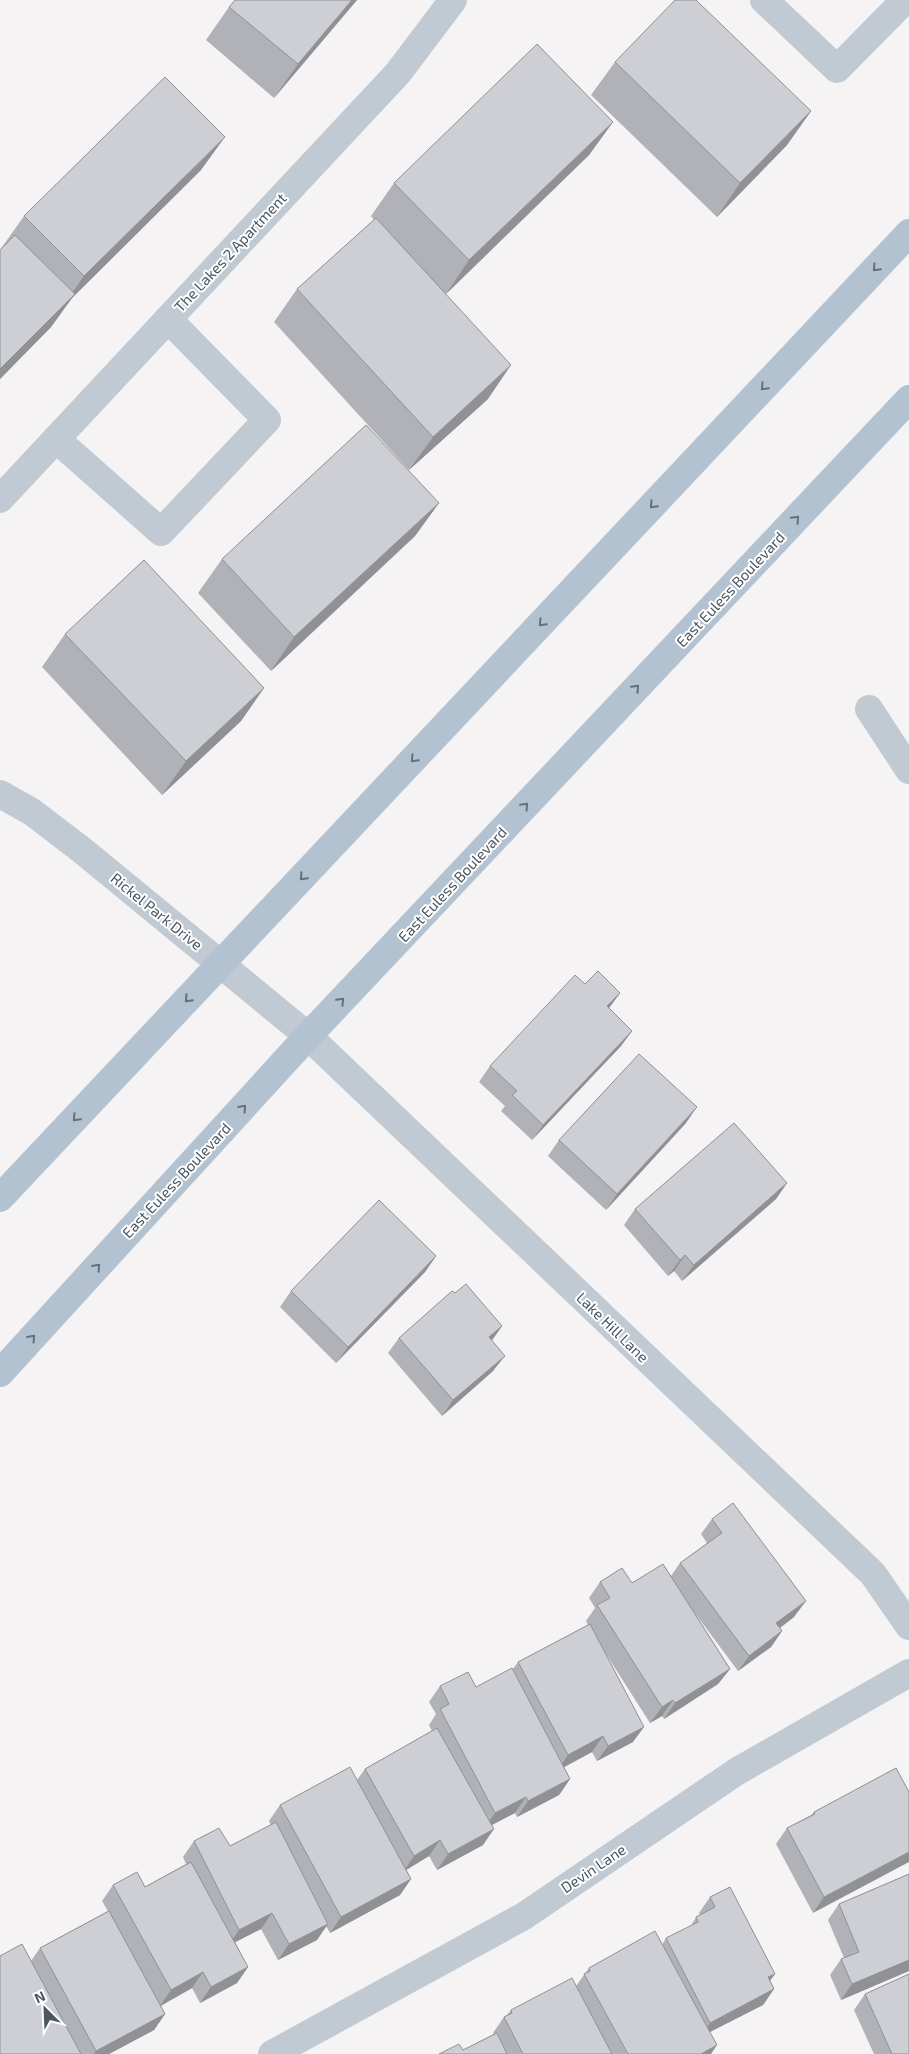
<svg xmlns="http://www.w3.org/2000/svg" width="909" height="2054" font-family="'Exo 2',sans-serif">
  <rect width="100%" height="100%" fill="#f5f3f3"/>
  <g fill="none" stroke-linecap="round" stroke-linejoin="round">
    <g stroke="#c1cad2" stroke-width="28">
      <path d="M 764,0 L 837,69 L 905,0"/>
      <path d="M 56,439 L 161,532 L 267,420 L 168,319"/>
      <path d="M 0,499 L 398,73 L 453,0"/>
      <path d="M 869,709 L 909,770"/>
      <path d="M 0,794 L 32,812 L 83,851 L 308,1036 L 873,1574 L 909,1626"/>
      <path d="M 272,2054 L 524,1916 L 736,1772 L 909,1673"/>
    </g>
    <g stroke="#b3c2d1" stroke-width="28">
      <path d="M 0,1198 L 909,233"/>
      <path d="M 0,1373 L 308,1036 L 909,399"/>
    </g>
  </g>
  <g fill="#b0b2b7">
    <path d="M 357,0 L 274,98 L 206,40 L 229,7 Z"/>
    <path d="M 615,62 L 811,111 L 787,145 L 717,217 L 591,95 Z"/>
    <path d="M 613,122 L 589,155 L 446,294 L 488,399 L 409,470 L 274,322 L 297,289 L 374,220 L 371,216 L 394,183 Z"/>
    <path d="M 201,170 L 72,298 L 51,327 L 0,379 L 0,250 L 24,216 Z"/>
    <path d="M 439,503 L 415,536 L 271,671 L 198,593 L 222,559 Z"/>
    <path d="M 65,634 L 264,688 L 241,721 L 162,795 L 42,667 Z"/>
    <path d="M 585,984 L 620,993 L 609,1008 L 632,1031 L 621,1046 L 532,1140 L 501,1111 L 505,1106 L 479,1082 L 490,1066 Z"/>
    <path d="M 686,1123 L 606,1210 L 548,1156 L 559,1140 Z"/>
    <path d="M 787,1183 L 776,1199 L 682,1281 L 674,1271 L 668,1276 L 624,1225 L 635,1209 Z"/>
    <path d="M 436,1256 L 425,1272 L 336,1363 L 280,1307 L 291,1291 Z"/>
    <path d="M 455,1293 L 502,1326 L 492,1341 L 493,1371 L 442,1416 L 388,1353 L 399,1338 Z"/>
    <path d="M 712,1519 L 794,1617 L 780,1628 L 782,1631 L 771,1647 L 738,1671 L 694,1612 L 730,1669 L 718,1684 L 664,1719 L 662,1716 L 650,1723 L 599,1643 L 633,1742 L 597,1761 L 592,1752 L 564,1767 L 570,1779 L 559,1795 L 517,1817 L 515,1813 L 492,1825 L 483,1845 L 437,1870 L 429,1856 L 406,1870 L 411,1879 L 400,1895 L 330,1933 L 326,1926 L 317,1940 L 278,1960 L 261,1929 L 235,1942 L 248,1967 L 237,1983 L 200,2003 L 192,1988 L 161,2006 L 165,2014 L 154,2030 L 109,2054 L 0,2054 L 31,1961 L 40,1948 L 108,1911 L 102,1901 L 113,1885 L 145,1887 L 186,1864 L 183,1857 L 194,1841 L 230,1846 L 271,1825 L 269,1821 L 280,1805 L 357,1780 L 365,1769 L 432,1731 L 429,1725 L 436,1714 L 429,1702 L 440,1686 L 476,1687 L 513,1669 L 518,1662 L 588,1625 L 586,1621 L 595,1608 L 589,1598 L 600,1582 L 632,1583 L 671,1576 L 680,1563 L 707,1543 L 701,1534 Z"/>
    <path d="M 909,1792 L 813,1913 L 776,1844 L 787,1828 L 811,1815 L 814,1812 Z"/>
    <path d="M 909,1874 L 909,1971 L 841,2000 L 830,1975 L 841,1959 L 844,1958 L 828,1920 L 839,1904 Z"/>
    <path d="M 710,1897 L 775,1974 L 770,1980 L 774,1989 L 763,2005 L 710,2032 L 711,2054 L 439,2054 L 463,2050 L 494,2034 L 493,2033 L 504,2017 L 507,2015 L 511,2010 L 576,1986 L 589,1968 L 662,1945 L 666,1938 L 691,1926 L 696,1917 L 700,1915 L 699,1913 Z"/>
    <path d="M 865,1994 L 909,2054 L 874,2054 L 854,2010 Z"/>
  </g>
  <g fill="#909195">
    <path d="M 352,0 L 357,0 L 274,98 L 298,64 Z"/>
    <path d="M 811,111 L 787,145 L 717,217 L 740,183 Z"/>
    <path d="M 613,122 L 589,155 L 446,294 L 469,260 Z"/>
    <path d="M 225,137 L 201,170 L 72,298 L 51,327 L 0,379 L 0,369 L 63,306 L 84,276 Z"/>
    <path d="M 511,365 L 488,399 L 409,470 L 433,437 Z"/>
    <path d="M 439,503 L 415,536 L 271,671 L 294,637 Z"/>
    <path d="M 264,688 L 241,721 L 162,795 L 186,761 Z"/>
    <path d="M 620,993 L 609,1008 L 607,1006 Z"/>
    <path d="M 632,1031 L 621,1046 L 532,1140 L 543,1125 Z"/>
    <path d="M 697,1107 L 686,1123 L 606,1210 L 617,1194 Z"/>
    <path d="M 787,1183 L 776,1199 L 682,1281 L 694,1265 Z"/>
    <path d="M 685,1255 L 674,1271 L 668,1276 L 680,1260 Z"/>
    <path d="M 436,1256 L 425,1272 L 336,1363 L 348,1347 Z"/>
    <path d="M 502,1326 L 491,1341 L 489,1337 Z"/>
    <path d="M 505,1356 L 493,1371 L 442,1416 L 453,1400 Z"/>
    <path d="M 806,1601 L 794,1617 L 765,1639 L 776,1623 Z"/>
    <path d="M 782,1631 L 771,1647 L 738,1671 L 749,1656 Z"/>
    <path d="M 730,1669 L 718,1684 L 664,1719 L 675,1703 Z"/>
    <path d="M 673,1700 L 662,1716 L 650,1723 L 662,1707 Z"/>
    <path d="M 644,1727 L 633,1742 L 597,1761 L 608,1746 Z"/>
    <path d="M 603,1736 L 592,1752 L 557,1771 L 568,1755 Z"/>
    <path d="M 570,1779 L 559,1795 L 517,1817 L 528,1801 Z"/>
    <path d="M 526,1797 L 515,1813 L 484,1829 L 495,1813 Z"/>
    <path d="M 494,1829 L 483,1845 L 437,1870 L 448,1854 Z"/>
    <path d="M 440,1840 L 429,1856 L 403,1872 L 414,1856 Z"/>
    <path d="M 909,1852 L 909,1862 L 813,1913 L 824,1897 Z"/>
    <path d="M 411,1879 L 400,1895 L 330,1933 L 341,1917 Z"/>
    <path d="M 272,1913 L 261,1929 L 228,1946 L 239,1930 Z"/>
    <path d="M 328,1924 L 317,1940 L 278,1960 L 289,1944 Z"/>
    <path d="M 909,1960 L 909,1971 L 841,2000 L 852,1984 Z"/>
    <path d="M 248,1967 L 237,1983 L 200,2003 L 211,1987 Z"/>
    <path d="M 203,1972 L 192,1988 L 160,2006 L 171,1990 Z"/>
    <path d="M 775,1974 L 764,1989 L 768,1977 Z"/>
    <path d="M 774,1989 L 763,2005 L 698,2038 L 710,2023 Z"/>
    <path d="M 165,2014 L 154,2030 L 109,2054 L 94,2054 L 96,2051 Z"/>
    <path d="M 717,2045 L 711,2054 L 701,2054 Z"/>
  </g>
  <g fill="#cdcfd5" stroke="#909195">
    <path d="M 235,0 L 352,0 L 298,64 L 229,7 Z"/>
    <path d="M 675,0 L 696,0 L 811,111 L 740,183 L 615,62 Z"/>
    <path d="M 537,44 L 613,122 L 469,260 L 394,183 Z"/>
    <path d="M 165,77 L 225,137 L 84,276 L 24,216 Z"/>
    <path d="M 376,218 L 511,365 L 433,437 L 297,289 Z"/>
    <path d="M 15,235 L 75,294 L 0,369 L 0,250 Z"/>
    <path d="M 366,425 L 439,503 L 294,637 L 222,559 Z"/>
    <path d="M 144,560 L 264,688 L 186,761 L 65,634 Z"/>
    <path d="M 598,971 L 620,993 L 607,1006 L 632,1031 L 543,1125 L 512,1095 L 517,1091 L 490,1066 L 575,975 L 585,984 Z"/>
    <path d="M 639,1054 L 697,1107 L 617,1194 L 559,1140 Z"/>
    <path d="M 734,1123 L 787,1183 L 694,1265 L 685,1255 L 680,1260 L 635,1209 Z"/>
    <path d="M 379,1200 L 436,1256 L 348,1347 L 291,1291 Z"/>
    <path d="M 466,1284 L 502,1326 L 489,1337 L 505,1356 L 453,1400 L 399,1338 L 452,1291 L 455,1293 Z"/>
    <path d="M 733,1503 L 806,1601 L 776,1623 L 782,1631 L 749,1656 L 680,1563 L 722,1533 L 712,1519 Z"/>
    <path d="M 663,1564 L 730,1669 L 675,1703 L 673,1700 L 662,1707 L 597,1605 L 610,1598 L 600,1582 L 622,1568 L 632,1583 Z"/>
    <path d="M 590,1624 L 644,1727 L 608,1746 L 603,1736 L 568,1755 L 518,1662 Z"/>
    <path d="M 512,1668 L 570,1779 L 528,1801 L 526,1797 L 495,1813 L 440,1709 L 449,1704 L 440,1686 L 468,1672 L 476,1687 Z"/>
    <path d="M 437,1728 L 494,1829 L 448,1854 L 440,1840 L 414,1856 L 365,1769 Z"/>
    <path d="M 350,1767 L 411,1879 L 341,1917 L 280,1805 Z"/>
    <path d="M 896,1768 L 909,1792 L 909,1852 L 824,1897 L 787,1828 L 815,1814 L 814,1812 Z"/>
    <path d="M 276,1822 L 328,1924 L 289,1944 L 272,1913 L 239,1930 L 194,1841 L 219,1828 L 230,1846 Z"/>
    <path d="M 191,1862 L 248,1967 L 211,1987 L 203,1972 L 171,1990 L 113,1885 L 137,1872 L 145,1887 Z"/>
    <path d="M 909,1874 L 909,1960 L 852,1984 L 841,1959 L 859,1952 L 839,1904 Z"/>
    <path d="M 730,1887 L 775,1974 L 768,1977 L 774,1989 L 710,2023 L 666,1938 L 698,1922 L 696,1917 L 715,1907 L 710,1897 Z"/>
    <path d="M 109,1911 L 165,2014 L 96,2051 L 40,1948 Z"/>
    <path d="M 655,1931 L 717,2045 L 701,2054 L 628,2054 L 584,1974 L 590,1971 L 589,1968 Z"/>
    <path d="M 22,1944 L 81,2054 L 0,2054 L 0,1956 Z"/>
    <path d="M 909,1974 L 909,2054 L 892,2054 L 865,1994 Z"/>
    <path d="M 572,1978 L 612,2054 L 523,2054 L 504,2017 L 512,2013 L 511,2010 Z"/>
    <path d="M 497,2033 L 507,2054 L 439,2054 L 459,2044 L 463,2050 Z"/>
  </g>
  <defs><path id="oneway-chevron" d="M-2-3.5L2.5 0L-2 3.5" fill="none" stroke-width="1.6" stroke-linecap="round" stroke-linejoin="round" transform="scale(1.25)"/></defs>
  <g stroke="#64717d">
    <use href="#oneway-chevron" transform="translate(876 268) rotate(133)"/>
    <use href="#oneway-chevron" transform="translate(764 387) rotate(133)"/>
    <use href="#oneway-chevron" transform="translate(653 505) rotate(133)"/>
    <use href="#oneway-chevron" transform="translate(796 519) rotate(-47)"/>
    <use href="#oneway-chevron" transform="translate(542 623) rotate(133)"/>
    <use href="#oneway-chevron" transform="translate(636 688) rotate(-47)"/>
    <use href="#oneway-chevron" transform="translate(414 759) rotate(133)"/>
    <use href="#oneway-chevron" transform="translate(525 806) rotate(-47)"/>
    <use href="#oneway-chevron" transform="translate(303 877) rotate(133)"/>
    <use href="#oneway-chevron" transform="translate(188 999) rotate(133)"/>
    <use href="#oneway-chevron" transform="translate(341 1001) rotate(-47)"/>
    <use href="#oneway-chevron" transform="translate(243 1108) rotate(-48)"/>
    <use href="#oneway-chevron" transform="translate(76 1118) rotate(133)"/>
    <use href="#oneway-chevron" transform="translate(97 1267) rotate(-48)"/>
    <use href="#oneway-chevron" transform="translate(32 1338) rotate(-48)"/>
  </g>
  <g text-anchor="middle" dominant-baseline="central" stroke-width="4" stroke-linejoin="round" paint-order="stroke">
    <g font-size="15" fill="#4a5661" stroke="#fff">
      <text transform="translate(230 252) rotate(-47)">The Lakes 2 Apartment</text>
      <text transform="translate(730 589) rotate(-47)">East Euless Boulevard</text>
      <text transform="translate(452 884) rotate(-47)">East Euless Boulevard</text>
      <text transform="translate(157 911) rotate(39)">Rickel Park Drive</text>
      <text transform="translate(176 1180) rotate(-47)">East Euless Boulevard</text>
      <text transform="translate(613 1327) rotate(44)">Lake Hill Lane</text>
      <text transform="translate(593 1868) rotate(-34)">Devin Lane</text>
    </g>
  </g>
  <g transform="translate(45 2009) rotate(336)" stroke="#ffffff" stroke-width="4" paint-order="stroke">
  <path d="M0-4L9 19L0 12L-9 19Z" fill="#4a5661"/>
  <text y="-8" font-size="14" font-weight="bold" text-anchor="middle" fill="#4a5661">N</text>
  </g>
</svg>
